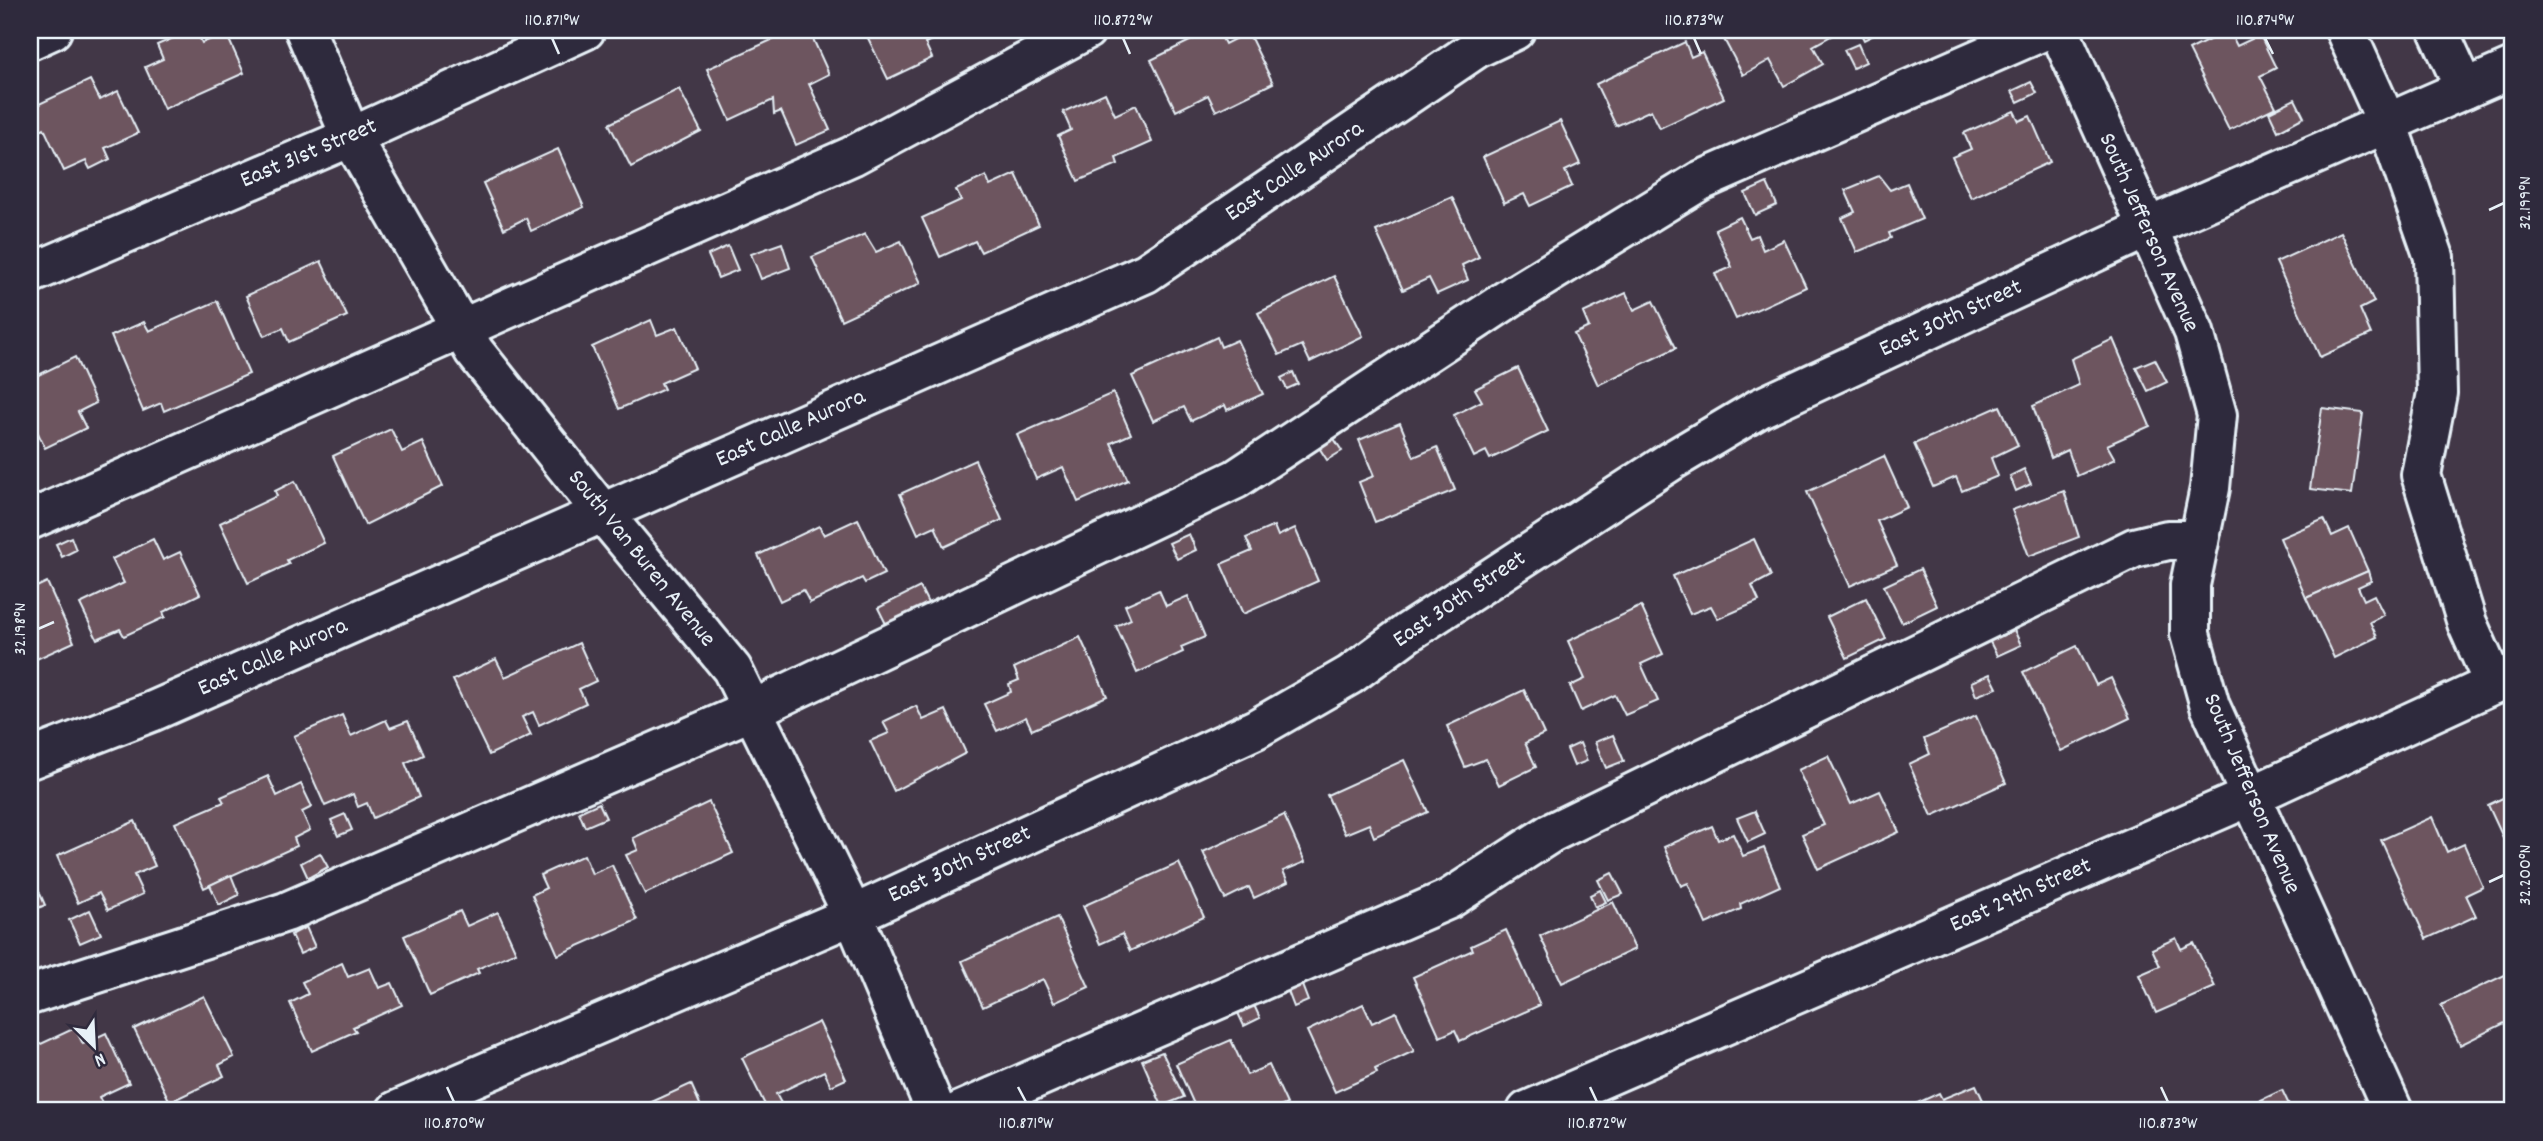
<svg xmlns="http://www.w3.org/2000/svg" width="2543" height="1141" font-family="Dekko,sans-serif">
  <rect width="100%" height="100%" fill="#423747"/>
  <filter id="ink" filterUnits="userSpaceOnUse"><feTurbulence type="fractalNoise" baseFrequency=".0143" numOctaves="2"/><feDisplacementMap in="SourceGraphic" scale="14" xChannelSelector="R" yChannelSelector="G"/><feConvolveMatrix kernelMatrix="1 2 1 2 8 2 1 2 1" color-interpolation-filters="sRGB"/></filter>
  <g filter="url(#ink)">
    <g fill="#6d555f" stroke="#e8f1f8" stroke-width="2">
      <path d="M 192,30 L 196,30 L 202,43 L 226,33 L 244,73 L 164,109 L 145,67 L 163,59 L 157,45 Z"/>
      <path d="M 794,30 L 809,30 L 829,74 L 809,84 L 830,130 L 796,145 L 781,111 L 774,114 L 773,100 L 730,120 L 707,69 Z"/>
      <path d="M 864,30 L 953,30 L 925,43 L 932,58 L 888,79 Z"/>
      <path d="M 1212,30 L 1218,30 L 1225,44 L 1248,32 L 1273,83 L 1216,111 L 1208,95 L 1176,111 L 1151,60 Z"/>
      <path d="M 1719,30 L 1840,30 L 1840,31 L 1813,46 L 1823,64 L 1784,86 L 1770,60 L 1743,75 Z"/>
      <path d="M 1859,30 L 1882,30 L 1882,31 L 1864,40 Z"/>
      <path d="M 2229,30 L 2237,46 L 2260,35 L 2276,68 L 2260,76 L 2276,107 L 2229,130 L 2189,50 Z"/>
      <path d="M 1685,42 L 1691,57 L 1702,52 L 1724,98 L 1660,128 L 1651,110 L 1616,126 L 1596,84 Z"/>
      <path d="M 1858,44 L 1866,62 L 1853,68 L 1844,50 Z"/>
      <path d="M 90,80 L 100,100 L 118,91 L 138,133 L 105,148 L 110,159 L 90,169 L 86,161 L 64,171 L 44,128 L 30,135 L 30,101 L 33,107 Z"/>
      <path d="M 2031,82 L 2037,93 L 2018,102 L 2012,91 Z"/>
      <path d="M 679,89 L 701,131 L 631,167 L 609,124 Z"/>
      <path d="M 1105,93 L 1115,115 L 1136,105 L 1152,142 L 1116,158 L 1118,164 L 1078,181 L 1058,136 L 1071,130 L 1063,112 Z"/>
      <path d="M 2295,99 L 2304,117 L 2278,131 L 2269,112 Z"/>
      <path d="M 2014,111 L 2019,121 L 2030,116 L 2050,162 L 1971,198 L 1952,157 L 1971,149 L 1964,133 Z"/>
      <path d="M 1560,121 L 1580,164 L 1565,171 L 1572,186 L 1530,206 L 1524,194 L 1504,203 L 1483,157 Z"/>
      <path d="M 558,149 L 584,207 L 531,231 L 526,218 L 504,229 L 483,183 Z"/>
      <path d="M 1016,174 L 1039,225 L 981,252 L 975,241 L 940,257 L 922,218 L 961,200 L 956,190 L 986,176 L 990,186 Z"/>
      <path d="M 1879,176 L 1890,190 L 1907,183 L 1922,219 L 1889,233 L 1891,238 L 1857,252 L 1842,218 L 1855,212 L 1845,190 Z"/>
      <path d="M 1767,183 L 1777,205 L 1755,215 L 1745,193 Z"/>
      <path d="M 1452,197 L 1479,257 L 1462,265 L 1468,280 L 1437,294 L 1429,278 L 1403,290 L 1376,231 Z"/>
      <path d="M 1740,217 L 1750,238 L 1757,235 L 1763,250 L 1784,240 L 1806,287 L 1736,319 L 1715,274 L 1732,267 L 1715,229 Z"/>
      <path d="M 2341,232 L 2374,302 L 2360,309 L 2371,334 L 2320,357 L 2276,262 Z"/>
      <path d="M 865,234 L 876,252 L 901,241 L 921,283 L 841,320 L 812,257 Z"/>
      <path d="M 782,243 L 790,268 L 761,279 L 751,254 Z"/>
      <path d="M 728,246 L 738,270 L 718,278 L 708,255 Z"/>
      <path d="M 321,261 L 347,316 L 289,342 L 283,328 L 264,336 L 246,296 Z"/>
      <path d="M 1334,276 L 1363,336 L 1310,362 L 1302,345 L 1279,355 L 1258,313 Z"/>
      <path d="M 1626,293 L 1634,310 L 1653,301 L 1676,348 L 1598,385 L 1574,334 L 1589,327 L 1583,313 Z"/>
      <path d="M 217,301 L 249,374 L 164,411 L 161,403 L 143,411 L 111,336 L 144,322 L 149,331 Z"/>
      <path d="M 651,320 L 657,335 L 677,327 L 695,368 L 661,383 L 664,389 L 619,409 L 592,347 Z"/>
      <path d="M 1217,337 L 1221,347 L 1237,340 L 1263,394 L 1227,410 L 1225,405 L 1191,421 L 1184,407 L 1153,421 L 1132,376 Z"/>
      <path d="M 2113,339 L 2150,426 L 2107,445 L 2115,459 L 2077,476 L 2068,450 L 2051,458 L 2033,406 L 2079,385 L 2071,359 Z"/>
      <path d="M 75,357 L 96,403 L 78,412 L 86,428 L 45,448 L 38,433 L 30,437 L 30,379 Z"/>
      <path d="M 2155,359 L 2167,382 L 2148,391 L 2136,367 Z"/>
      <path d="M 1518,368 L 1548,431 L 1490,459 L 1486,451 L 1474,457 L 1454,415 L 1482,401 L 1475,389 Z"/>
      <path d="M 1293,372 L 1298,384 L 1287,389 L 1281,378 Z"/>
      <path d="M 1113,393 L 1131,434 L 1111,443 L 1128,480 L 1078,502 L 1063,467 L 1036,479 L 1017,435 Z"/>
      <path d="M 2000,406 L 2018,445 L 1991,458 L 1998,476 L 1962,491 L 1956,477 L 1933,487 L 1914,444 Z"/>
      <path d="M 2322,408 L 2363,413 L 2352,494 L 2310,489 Z"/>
      <path d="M 1400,423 L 1414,457 L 1437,447 L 1455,490 L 1375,522 L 1359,482 L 1374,476 L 1359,440 Z"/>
      <path d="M 391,429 L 402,452 L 423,442 L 443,486 L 365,525 L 333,456 Z"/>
      <path d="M 1333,437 L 1342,451 L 1327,460 L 1318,446 Z"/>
      <path d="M 1884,456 L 1907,507 L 1877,521 L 1897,565 L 1850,586 L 1807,492 Z"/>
      <path d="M 975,460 L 1002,520 L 944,547 L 935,526 L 918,534 L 900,494 Z"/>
      <path d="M 2024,469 L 2031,484 L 2016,491 L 2010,476 Z"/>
      <path d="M 295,481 L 324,543 L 287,560 L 289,564 L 248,583 L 220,523 L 277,496 L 275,491 Z"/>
      <path d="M 2064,491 L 2079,537 L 2029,556 L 2012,510 Z"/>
      <path d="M 858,519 L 884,574 L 865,583 L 862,578 L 810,603 L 803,590 L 780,601 L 758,555 L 819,526 L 824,535 Z"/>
      <path d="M 2324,519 L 2332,536 L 2349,528 L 2368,571 L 2306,598 L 2280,538 Z"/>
      <path d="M 1274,526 L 1278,536 L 1295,528 L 1318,581 L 1243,614 L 1221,564 L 1252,551 L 1246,538 Z"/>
      <path d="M 1189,534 L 1196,550 L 1177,559 L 1169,543 Z"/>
      <path d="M 71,537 L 76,550 L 62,557 L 56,544 Z"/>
      <path d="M 153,539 L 163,560 L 180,552 L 200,594 L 163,612 L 165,617 L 124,636 L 120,629 L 97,639 L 80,604 L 124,583 L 112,559 Z"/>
      <path d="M 1754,539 L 1771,576 L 1752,586 L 1759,601 L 1718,619 L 1711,606 L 1690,614 L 1673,576 Z"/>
      <path d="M 1920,569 L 1937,606 L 1902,623 L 1884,586 Z"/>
      <path d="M 2368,571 L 2371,581 L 2358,587 L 2364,600 L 2374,595 L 2384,615 L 2370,622 L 2377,637 L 2334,658 L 2306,598 Z"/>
      <path d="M 47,582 L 74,642 L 30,662 L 30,590 Z"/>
      <path d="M 920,587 L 930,607 L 888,628 L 878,608 Z"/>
      <path d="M 1159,590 L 1166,606 L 1188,596 L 1205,637 L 1181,647 L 1183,652 L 1137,673 L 1116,626 L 1131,619 L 1125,605 Z"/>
      <path d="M 1866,598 L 1886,639 L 1847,658 L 1827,617 Z"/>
      <path d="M 1641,606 L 1663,654 L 1641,664 L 1658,701 L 1625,715 L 1615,695 L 1581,711 L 1570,686 L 1585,679 L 1568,641 Z"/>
      <path d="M 2010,621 L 2021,645 L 1997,656 L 1985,632 Z"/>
      <path d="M 1080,637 L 1107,696 L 1032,730 L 1026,717 L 997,731 L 984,704 L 1011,692 L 1009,684 L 1019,680 L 1014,668 Z"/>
      <path d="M 579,643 L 596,681 L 579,689 L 586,703 L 539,725 L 533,712 L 522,717 L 531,735 L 489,755 L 453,680 L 496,659 L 505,677 Z"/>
      <path d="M 2077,646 L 2096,685 L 2111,678 L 2130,718 L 2061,751 L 2023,672 Z"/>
      <path d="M 1990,674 L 1997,688 L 1976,696 L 1971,682 Z"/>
      <path d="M 1524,690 L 1544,734 L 1525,743 L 1536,767 L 1499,785 L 1486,759 L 1465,767 L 1447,726 Z"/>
      <path d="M 916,706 L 923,720 L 946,710 L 966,753 L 894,791 L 870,741 L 889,733 L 883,722 Z"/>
      <path d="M 342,715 L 351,736 L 386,720 L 390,728 L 408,721 L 423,755 L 405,763 L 419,797 L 373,818 L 367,803 L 358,807 L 353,794 L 325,806 L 294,736 Z"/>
      <path d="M 1976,716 L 2006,783 L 1932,816 L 1909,764 L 1930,754 L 1924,739 Z"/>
      <path d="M 1613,735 L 1624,761 L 1606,768 L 1595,742 Z"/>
      <path d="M 1580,743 L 1587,761 L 1574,766 L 1567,749 Z"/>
      <path d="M 1828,756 L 1851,804 L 1880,791 L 1899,832 L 1818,869 L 1802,834 L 1824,825 L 1798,770 Z"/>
      <path d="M 1404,760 L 1428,812 L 1374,837 L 1369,824 L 1345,834 L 1327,795 Z"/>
      <path d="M 268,776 L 277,796 L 301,784 L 312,807 L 302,812 L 310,830 L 294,838 L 297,846 L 204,888 L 175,823 L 224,802 L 221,797 Z"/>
      <path d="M 2513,793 L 2513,843 L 2507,846 L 2488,805 Z"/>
      <path d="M 709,802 L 733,853 L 645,894 L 626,855 L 638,850 L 633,838 Z"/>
      <path d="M 599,803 L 606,818 L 585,827 L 579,812 Z"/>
      <path d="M 1755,811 L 1765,834 L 1748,842 L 1737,818 Z"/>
      <path d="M 345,814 L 352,830 L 338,836 L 331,820 Z"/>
      <path d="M 1284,815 L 1305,862 L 1283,871 L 1288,882 L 1254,898 L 1249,887 L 1225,899 L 1203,852 Z"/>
      <path d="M 2432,817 L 2447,852 L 2464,844 L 2483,887 L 2466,895 L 2476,916 L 2426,939 L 2381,840 Z"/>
      <path d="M 135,821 L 155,866 L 134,875 L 143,894 L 108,910 L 99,893 L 78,903 L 57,856 Z"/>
      <path d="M 1712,826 L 1718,840 L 1733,834 L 1743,856 L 1764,848 L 1780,886 L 1740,904 L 1741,909 L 1706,924 L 1688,883 L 1681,886 L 1664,847 Z"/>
      <path d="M 320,853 L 328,867 L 308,878 L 301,863 Z"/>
      <path d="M 584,855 L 592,874 L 612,865 L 637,920 L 558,955 L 532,895 L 546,888 L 540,875 Z"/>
      <path d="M 1179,863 L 1204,917 L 1130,951 L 1122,934 L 1100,944 L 1083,906 Z"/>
      <path d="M 30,871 L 45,905 L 30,912 Z"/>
      <path d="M 1612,873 L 1623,894 L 1608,900 L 1598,880 Z"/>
      <path d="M 231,875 L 239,895 L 219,905 L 210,885 Z"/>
      <path d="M 1600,890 L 1606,902 L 1595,907 L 1590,895 Z"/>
      <path d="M 1613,902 L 1635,949 L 1562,983 L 1540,936 Z"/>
      <path d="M 90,910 L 101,934 L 80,943 L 69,920 Z"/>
      <path d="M 460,911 L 467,926 L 498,912 L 516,952 L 477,969 L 479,973 L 430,995 L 404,936 Z"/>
      <path d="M 1057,917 L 1089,987 L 1054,1003 L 1043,979 L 983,1007 L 962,961 Z"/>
      <path d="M 306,927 L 315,947 L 300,954 L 291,935 Z"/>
      <path d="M 1506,930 L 1540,1005 L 1460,1041 L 1455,1030 L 1440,1037 L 1413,977 L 1473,950 L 1471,946 Z"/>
      <path d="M 2176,938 L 2181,949 L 2194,943 L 2215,987 L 2156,1013 L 2139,975 L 2160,966 L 2152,949 Z"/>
      <path d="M 342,963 L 348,977 L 370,968 L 379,988 L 392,983 L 402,1005 L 353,1027 L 356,1031 L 312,1051 L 290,1003 L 308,994 L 302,982 Z"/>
      <path d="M 2511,972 L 2513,977 L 2513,1019 L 2460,1045 L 2441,1005 Z"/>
      <path d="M 1300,980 L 1308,1001 L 1294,1007 L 1286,986 Z"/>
      <path d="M 204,996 L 234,1057 L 219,1065 L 224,1076 L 170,1102 L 134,1029 Z"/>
      <path d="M 1253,1003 L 1260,1018 L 1244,1026 L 1237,1011 Z"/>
      <path d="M 1363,1004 L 1372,1023 L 1396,1012 L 1414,1051 L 1375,1069 L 1377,1073 L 1335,1092 L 1307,1031 Z"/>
      <path d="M 819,1022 L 846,1079 L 831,1086 L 824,1071 L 776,1094 L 782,1105 L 768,1111 L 742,1058 Z"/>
      <path d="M 75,1028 L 83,1044 L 106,1033 L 129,1083 L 99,1097 L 106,1111 L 30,1111 L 30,1067 L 36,1064 L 30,1049 Z"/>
      <path d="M 1231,1040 L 1247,1075 L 1269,1065 L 1287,1104 L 1271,1111 L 1197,1111 L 1176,1064 Z"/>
      <path d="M 1162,1052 L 1184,1097 L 1162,1106 L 1142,1060 Z"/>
      <path d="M 691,1084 L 703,1111 L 632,1111 Z"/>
      <path d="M 1976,1085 L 1988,1111 L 1915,1111 L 1913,1105 L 1939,1093 L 1942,1099 Z"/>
      <path d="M 2282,1090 L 2292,1111 L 2243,1111 L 2242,1109 Z"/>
    </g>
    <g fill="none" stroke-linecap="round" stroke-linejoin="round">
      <defs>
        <g id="minor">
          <path d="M 305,30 L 351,137 L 474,351 L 602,512 L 732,669 L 853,915 L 936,1111"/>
          <path d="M 2059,30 L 2194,332 L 2217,415 L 2210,488 L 2190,585 L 2190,634 L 2210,706 L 2393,1111"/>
          <path d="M 2345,30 L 2387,123 L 2434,257 L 2437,393 L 2421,475 L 2467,623 L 2494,684"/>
          <path d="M 2438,30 L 2465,89"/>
          <path d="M 30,40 L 52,30"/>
          <path d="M 30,274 L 351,137 L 585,30"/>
          <path d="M 30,520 L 852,156 L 1086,30"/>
          <path d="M 30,759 L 151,712 L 1146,273 L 1477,48 L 1515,30"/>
          <path d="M 30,995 L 286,912 L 748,712 L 1236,479 L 1514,295 L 1700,181 L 2045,30"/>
          <path d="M 396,1111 L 853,915 L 1256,729 L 1350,675 L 1407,633 L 1671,461 L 1760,408 L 2147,228 L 2513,68"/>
          <path d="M 961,1111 L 1449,899 L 1551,833 L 2134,548 L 2168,540 L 2199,540"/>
          <path d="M 1527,1111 L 2251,796 L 2513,675"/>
        </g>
      </defs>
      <use href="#minor" stroke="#e8f1f8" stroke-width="44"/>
      <use href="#minor" stroke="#2f2a3d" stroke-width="38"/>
    </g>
  </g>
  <path fill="none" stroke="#e8f1f8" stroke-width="2.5" d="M 552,38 L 559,54M 1123,38 L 1130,54M 1694,38 L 1701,54M 2265,38 L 2273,54M 2489,210 L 2504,203M 38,629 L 54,622M 2489,882 L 2504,875M 447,1087 L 454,1102M 1018,1087 L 1026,1102M 1590,1087 L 1597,1102M 2161,1087 L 2168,1102"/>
  <g text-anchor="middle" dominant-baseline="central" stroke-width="5" stroke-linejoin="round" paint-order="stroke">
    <g font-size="24" fill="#e8f1f8" stroke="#2f2a3d">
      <text transform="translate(309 154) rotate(-23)">East 31st Street</text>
      <text transform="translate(1295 172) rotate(-34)">East Calle Aurora</text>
      <text transform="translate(2148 233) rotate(66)">South Jefferson Avenue</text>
      <text transform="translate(1951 319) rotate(-25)">East 30th Street</text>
      <text transform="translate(791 429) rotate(-24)">East Calle Aurora</text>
      <text transform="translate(641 559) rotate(51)">South Van Buren Avenue</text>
      <text transform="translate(1460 600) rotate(-34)">East 30th Street</text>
      <text transform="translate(273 658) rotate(-24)">East Calle Aurora</text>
      <text transform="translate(2251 794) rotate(67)">South Jefferson Avenue</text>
      <text transform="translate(960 865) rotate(-25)">East 30th Street</text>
      <text transform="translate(2021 896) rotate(-24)">East 29th Street</text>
    </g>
  </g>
  <rect width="2543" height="1141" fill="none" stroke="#2f2a3d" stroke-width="77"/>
  <g transform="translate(94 1046) rotate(156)" stroke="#2f2a3d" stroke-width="5" paint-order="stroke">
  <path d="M0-5L12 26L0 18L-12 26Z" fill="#e8f1f8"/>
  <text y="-10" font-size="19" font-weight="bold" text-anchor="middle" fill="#e8f1f8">N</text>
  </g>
  <rect x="38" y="38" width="2466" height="1064" fill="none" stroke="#e8f1f8" stroke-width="2.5"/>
  <g font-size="18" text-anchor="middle" fill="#e8f1f8">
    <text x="552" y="25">110.871°W</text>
    <text x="1123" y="25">110.872°W</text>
    <text x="1694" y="25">110.873°W</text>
    <text x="2265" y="25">110.874°W</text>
    <text transform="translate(2524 203) rotate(-90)" y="6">32.199°N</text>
    <text transform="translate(19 629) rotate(-90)" y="6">32.198°N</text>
    <text transform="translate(2524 875) rotate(-90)" y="6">32.200°N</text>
    <text x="454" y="1128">110.870°W</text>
    <text x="1026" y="1128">110.871°W</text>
    <text x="1597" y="1128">110.872°W</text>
    <text x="2168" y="1128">110.873°W</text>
  </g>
</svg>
